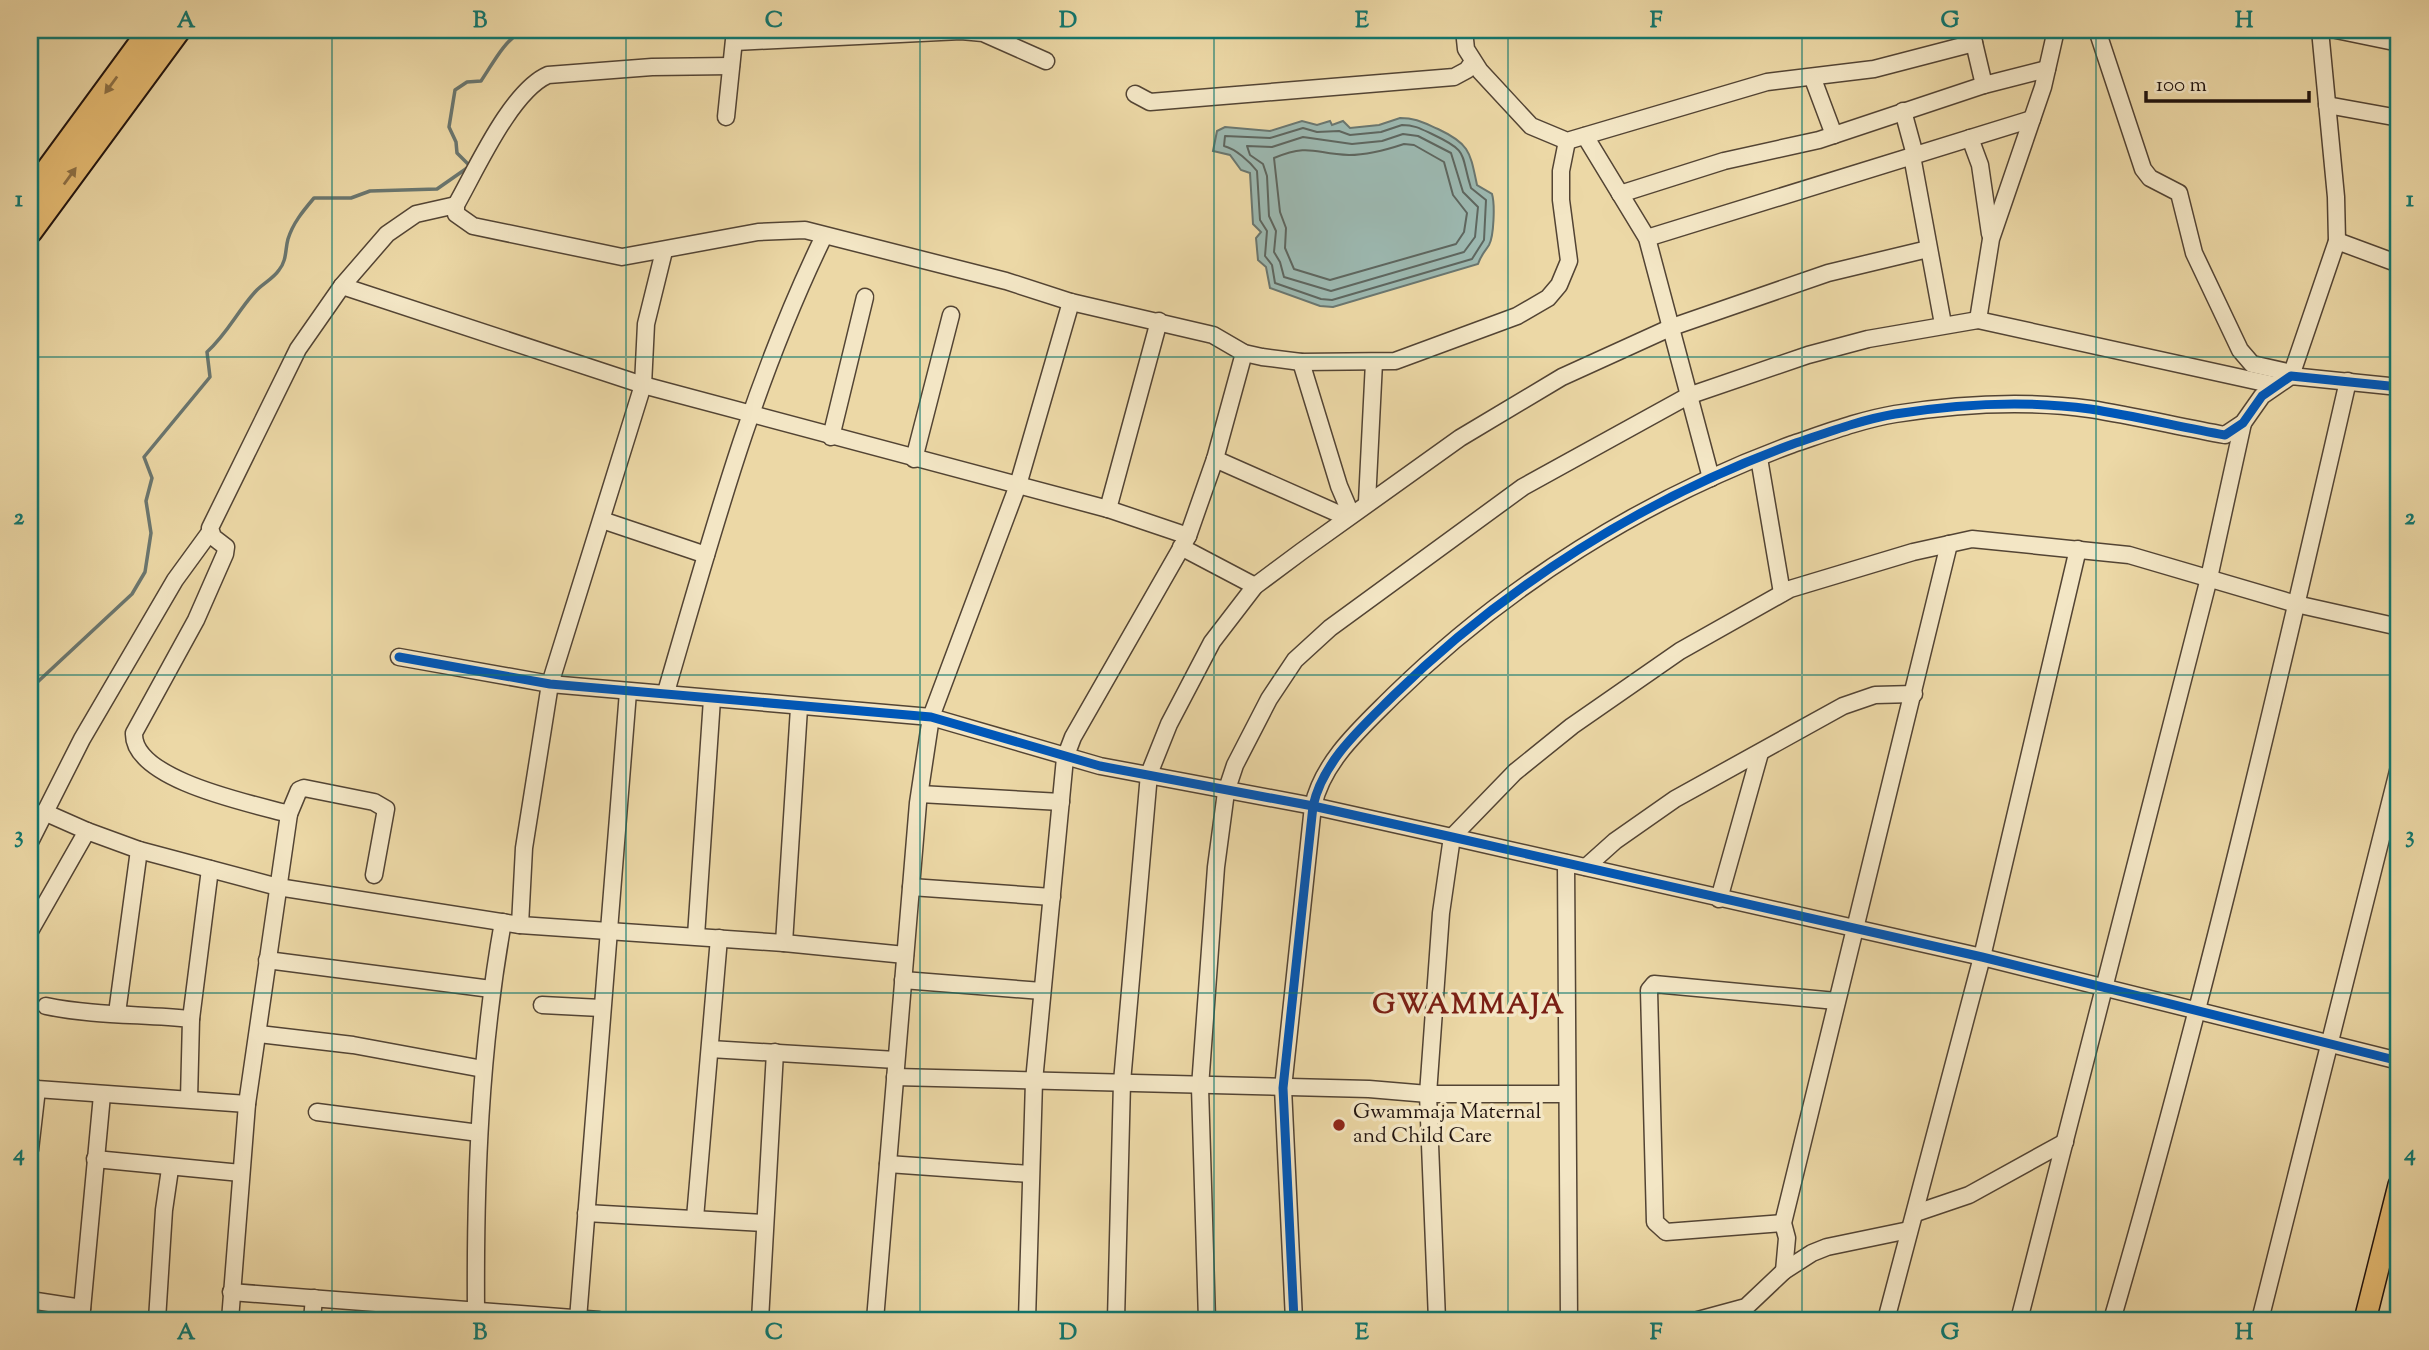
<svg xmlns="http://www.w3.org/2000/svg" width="2429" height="1350" font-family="'Sorts Mill Goudy',serif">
  <rect width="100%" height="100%" fill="#ecd8a6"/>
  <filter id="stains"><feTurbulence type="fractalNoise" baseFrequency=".00286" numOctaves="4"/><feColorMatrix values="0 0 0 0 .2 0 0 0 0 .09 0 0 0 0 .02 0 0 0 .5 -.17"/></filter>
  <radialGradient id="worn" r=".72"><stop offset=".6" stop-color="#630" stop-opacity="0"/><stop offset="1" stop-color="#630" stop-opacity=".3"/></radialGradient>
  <path fill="#9cb8b0" stroke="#6a766f" stroke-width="2" d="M 1400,118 C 1416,118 1424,123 1438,129 C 1470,144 1470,152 1477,185 L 1492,194 C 1495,204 1494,236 1489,245 C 1484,253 1481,255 1478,264 L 1333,307 L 1320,306 L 1270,288 L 1266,267 L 1258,260 L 1256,238 L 1261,232 L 1253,224 L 1250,173 L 1241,170 L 1230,155 L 1213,151 L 1217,131 L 1225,127 L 1270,131 L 1302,121 L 1317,125 L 1330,121 L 1332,125 L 1343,121 L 1350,128 L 1379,125 Z"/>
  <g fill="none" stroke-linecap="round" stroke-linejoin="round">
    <g stroke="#5e665f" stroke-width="2">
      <path d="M 1402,125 C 1416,125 1423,130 1434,135 C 1470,152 1460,154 1471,188 L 1486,200 L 1484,240 L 1472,259 L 1332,300 L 1321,299 L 1275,283 L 1272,265 L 1265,256 L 1267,231 L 1260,220 L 1257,171 C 1250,162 1236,149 1224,146 L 1225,136 L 1270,138 L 1303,128 L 1317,132 L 1339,131 L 1350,135 L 1381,132 Z"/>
      <path d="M 1403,134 L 1418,136 L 1451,153 L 1463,192 L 1478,207 L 1475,237 L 1464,252 L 1331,291 L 1284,277 L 1280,262 L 1274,252 L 1276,231 L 1269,216 L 1267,176 L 1263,164 L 1250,155 L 1247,146 L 1272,147 L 1303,137 L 1352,144 L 1382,141 Z"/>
      <path d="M 1404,144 L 1414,145 L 1444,162 L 1453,195 L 1467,213 L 1464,232 L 1456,244 L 1330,280 L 1294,269 L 1285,248 L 1286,228 L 1280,212 L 1274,158 C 1311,143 1314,154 1349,155 C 1368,155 1386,150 1404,144 Z"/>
    </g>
    <path stroke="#6a766f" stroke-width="3.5" d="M 30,689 L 132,594 L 145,572 L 151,533 L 146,501 L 152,478 L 144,457 L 210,377 L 207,352 C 227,334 237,312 255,292 C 262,284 273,279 279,270 C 287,260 285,250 288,239 C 293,223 303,211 314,198 L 351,198 L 370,191 L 437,189 L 470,166 L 457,153 L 456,142 L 449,127 L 455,90 L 467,82 L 481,81 C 494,62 503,42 523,30"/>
    <defs>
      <g id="minor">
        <path d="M 1464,30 L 1466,49 L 1480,71 L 1531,126 L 1567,141 L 1767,82 L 1874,69 L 1974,43"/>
        <path d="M 1971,30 L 1984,85 L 2047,69"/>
        <path d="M 2097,30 L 2143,169 L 2150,178 L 2179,193 L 2194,253 L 2240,350 L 2252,364 L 2292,373"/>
        <path d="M 2336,30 L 2399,43"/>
        <path d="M 735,42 L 961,31 L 983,33 L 1046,61"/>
        <path d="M 731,66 L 652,67 L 548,75 C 511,91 476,170 456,205 L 456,214 L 473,226 L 622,257 L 758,232 L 805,230 L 1006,281 L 1071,302 L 1213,335 L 1244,353 L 1262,357 L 1301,362 L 1395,361 L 1517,316 L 1548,298 L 1559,285 L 1569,261 L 1561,200 L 1561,171 L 1567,141"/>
        <path d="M 1813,79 L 1834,135"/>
        <path d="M 1135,94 L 1150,102 L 1454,77 L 1467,70 L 1472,63"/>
        <path d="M 2327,105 L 2399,118"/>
        <path d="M 1903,111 L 1915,155"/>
        <path d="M 726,117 L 735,30"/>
        <path d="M 1585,136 L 1647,238 L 1711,478"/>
        <path d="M 1970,138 L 1980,165 L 1990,234"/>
        <path d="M 1912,156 L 1943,324"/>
        <path d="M 1620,194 L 1724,161 L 1819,140 L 1984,85"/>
        <path d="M 1647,238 L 2032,119"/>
        <path d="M 2337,241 L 2399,264"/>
        <path d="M 342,286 L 643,385 L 1108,509 L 1188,536"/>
        <path d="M 1978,320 L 1991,239 L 2043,87 L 2056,30"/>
        <path d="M 1301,362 L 1339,486 L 1351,514"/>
        <path d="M 2291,376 L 2337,241 L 2336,197 L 2320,30"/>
        <path d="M 831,437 L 865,297"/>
        <path d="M 1759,458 L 1782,593"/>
        <path d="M 914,459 L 951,315"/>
        <path d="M 1215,459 L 1346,517"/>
        <path d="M 1367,502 L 1374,362"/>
        <path d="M 1108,509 L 1159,321"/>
        <path d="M 602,520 L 706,555"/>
        <path d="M 1181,547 L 1255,586"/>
        <path d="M 399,657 L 550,684 L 931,717 L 1100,766 L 1313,806 L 1452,837 L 1982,957 L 2399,1061"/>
        <path d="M 666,692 C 712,535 752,384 824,236"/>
        <path d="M 920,794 L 1061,802"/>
        <path d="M 44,812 L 87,831"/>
        <path d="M 289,814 C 253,804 132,780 134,733 L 196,620 L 225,554 L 226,547 L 213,537 L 210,528 L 298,349 L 342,286 L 387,234 L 416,214 L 456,205"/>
        <path d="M 30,842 L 82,739 L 175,580 L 210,532"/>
        <path d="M 1566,863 L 1569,1320"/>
        <path d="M 1586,867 L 1615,841 L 1675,799 L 1843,706 L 1875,695 L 1914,694"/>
        <path d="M 911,887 L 1052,897"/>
        <path d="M 1719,899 L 1760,753"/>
        <path d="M 520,925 L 524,848 L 550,684 L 643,385 L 646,324 L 664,251"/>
        <path d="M 30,931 L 87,831 L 139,850 L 278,887 L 520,925 L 784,943 L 905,955"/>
        <path d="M 696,936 L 712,699"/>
        <path d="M 784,943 L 799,708"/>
        <path d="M 267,960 L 491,989"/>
        <path d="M 903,980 L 1042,991"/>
        <path d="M 542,1005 L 601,1008"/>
        <path d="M 46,1006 C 94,1016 143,1014 191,1019 L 189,1099"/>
        <path d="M 117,1013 L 139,850"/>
        <path d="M 191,1019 L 210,869"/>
        <path d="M 259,1034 L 353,1045 L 483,1069"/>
        <path d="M 710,1049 L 896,1060"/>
        <path d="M 895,1077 L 1369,1089 L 1428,1094 L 1566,1094"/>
        <path d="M 30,1085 L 37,1089 L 247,1104"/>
        <path d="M 317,1112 L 479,1133"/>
        <path d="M 30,1150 L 37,1089"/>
        <path d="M 95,1159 L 241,1173"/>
        <path d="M 888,1164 L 1030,1174"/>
        <path d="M 586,1213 L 764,1223"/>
        <path d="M 1916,1213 L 1969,1195 L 2065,1142"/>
        <path d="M 695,1218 L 719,938"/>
        <path d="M 1783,1223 L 1666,1232 L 1655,1222 L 1649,990 L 1654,984 L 1836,1001"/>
        <path d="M 1784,1271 L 1787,1238 L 1783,1223 L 1949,544"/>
        <path d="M 231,1292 L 599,1320"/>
        <path d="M 30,1300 L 82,1308"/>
        <path d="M 476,1311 C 475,1180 480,1050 503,922"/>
        <path d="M 578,1319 L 628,692"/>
        <path d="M 81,1320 L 102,1095"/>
        <path d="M 157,1320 L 164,1210 L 170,1169"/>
        <path d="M 230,1320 L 247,1104 L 289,814 L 299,790 L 304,788 L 374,802 L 386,809 L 374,875"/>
        <path d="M 312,1320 L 314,1298"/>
        <path d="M 760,1320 L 775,1052"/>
        <path d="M 875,1320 L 918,803 L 931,717 L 1018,485 L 1071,302"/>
        <path d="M 1027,1320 L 1034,1081 L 1065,758 L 1073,737 L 1188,536 L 1215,459 L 1244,353"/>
        <path d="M 1116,1320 L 1122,1082 L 1149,774 L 1169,724 L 1212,642 L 1255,586 L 1302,551 L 1460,438 L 1562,377 L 1672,327 L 1828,273 L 1928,249"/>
        <path d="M 1207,1320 L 1200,1087 L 1216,867 L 1226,792 L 1235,765 L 1269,699 L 1295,660 L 1330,628 L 1523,487 L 1688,396 L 1808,355 L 1868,339 L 1978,320 L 2274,385"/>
        <path d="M 1294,1320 L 1283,1088 L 1313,806 C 1323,761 1361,728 1393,696 C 1505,586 1645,498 1793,444 C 1826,433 1860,420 1895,414 C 1958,404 2026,400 2090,409 C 2135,416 2180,427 2225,435 L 2243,423 L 2262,396 L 2291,376 L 2399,387"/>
        <path d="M 1437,1320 L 1428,1094 L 1441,913 L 1452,837 L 1515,772 L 1572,726 L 1680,651 L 1790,589 L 1913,552 L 1972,539 L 2129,555 L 2296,604 L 2399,627"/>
        <path d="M 1698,1320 L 1746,1307 L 1784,1271 L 1812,1253 L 1827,1247 L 1909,1230"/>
        <path d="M 1886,1320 L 1982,957 L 2078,549"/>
        <path d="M 2019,1320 L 2209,578 L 2243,423"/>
        <path d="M 2112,1320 C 2202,1011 2276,695 2348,381"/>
        <path d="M 2260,1320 L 2399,767"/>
      </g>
      <path id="major" d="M 2365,1320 L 2399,1185"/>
      <g id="highway">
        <path d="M 30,195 L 151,30"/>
        <path d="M 30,231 L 178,30"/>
      </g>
    </defs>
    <use href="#minor" stroke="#534434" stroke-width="19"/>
    <use href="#major" stroke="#20130e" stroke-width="24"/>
    <use href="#highway" stroke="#20130e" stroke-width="28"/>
    <use href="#minor" stroke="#f3e6c5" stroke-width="16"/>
    <use href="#major" stroke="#e6bc73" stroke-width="21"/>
    <use href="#highway" stroke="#e6bc73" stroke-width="24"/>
    <defs>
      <g id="cycleway">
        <path d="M 399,657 L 550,684 L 931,717 L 1100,766 L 1313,806 L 1452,837 L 1982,957 L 2399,1061"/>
        <path d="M 1294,1320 L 1283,1088 L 1313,806 C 1323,761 1361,728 1393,696 C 1505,586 1645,498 1793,444 C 1826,433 1860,420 1895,414 C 1958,404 2026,400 2090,409 C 2135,416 2180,427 2225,435 L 2243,423 L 2262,396 L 2291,376 L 2399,387"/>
      </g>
    </defs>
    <use href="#cycleway" stroke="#f3e6c5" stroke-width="13"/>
    <use href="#cycleway" stroke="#0057b8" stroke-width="9"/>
  </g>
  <defs><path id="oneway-solid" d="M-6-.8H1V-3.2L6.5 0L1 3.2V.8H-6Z" transform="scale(1.75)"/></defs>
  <g fill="#8d7046">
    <use href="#oneway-solid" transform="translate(111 85) rotate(126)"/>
    <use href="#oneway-solid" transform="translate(70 176) rotate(-54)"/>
  </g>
  <path fill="none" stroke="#0f766e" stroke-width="2" stroke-opacity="0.55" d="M 332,30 L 332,1320M 626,30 L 626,1320M 920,30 L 920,1320M 1214,30 L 1214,1320M 1508,30 L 1508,1320M 1802,30 L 1802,1320M 2096,30 L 2096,1320M 30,357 L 2399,357M 30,675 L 2399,675M 30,993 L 2399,993"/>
  <circle fill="#8f2418" stroke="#f3e6c5" stroke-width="2.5" cx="1339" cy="1125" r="7"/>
  <g text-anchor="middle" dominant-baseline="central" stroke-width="7" stroke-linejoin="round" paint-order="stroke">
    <g font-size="21" fill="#20130e" stroke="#f3e6c5" text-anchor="start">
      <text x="1353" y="1113">Gwammaja Maternal<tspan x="1353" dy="24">and Child Care</tspan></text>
    </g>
    <g font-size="28" font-weight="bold" letter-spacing="2" fill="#7a1f14" stroke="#f3e6c5">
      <text x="1469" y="1006">GWAMMAJA</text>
    </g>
  </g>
  <rect width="2429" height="1350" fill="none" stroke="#ecd8a6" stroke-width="77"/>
  <path d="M2146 91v10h163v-10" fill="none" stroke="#20130e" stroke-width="3.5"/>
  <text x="2156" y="91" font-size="21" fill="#20130e" stroke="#f3e6c5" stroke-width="5" paint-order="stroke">100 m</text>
  <rect x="38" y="38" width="2352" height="1274" fill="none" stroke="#0f766e" stroke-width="2.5"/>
  <g font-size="23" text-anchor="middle" font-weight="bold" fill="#0f766e">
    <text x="186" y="27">A</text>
    <text x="480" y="27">B</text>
    <text x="774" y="27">C</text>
    <text x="1068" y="27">D</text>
    <text x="1362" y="27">E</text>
    <text x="1656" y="27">F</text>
    <text x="1950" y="27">G</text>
    <text x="2244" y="27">H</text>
    <text x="19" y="206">1</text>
    <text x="2410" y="206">1</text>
    <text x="19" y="524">2</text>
    <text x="2410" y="524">2</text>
    <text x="19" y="842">3</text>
    <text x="2410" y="842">3</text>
    <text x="19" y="1160">4</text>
    <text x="2410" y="1160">4</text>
    <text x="186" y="1339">A</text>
    <text x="480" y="1339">B</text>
    <text x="774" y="1339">C</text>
    <text x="1068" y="1339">D</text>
    <text x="1362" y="1339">E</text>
    <text x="1656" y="1339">F</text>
    <text x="1950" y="1339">G</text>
    <text x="2244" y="1339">H</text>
  </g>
  <rect width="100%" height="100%" filter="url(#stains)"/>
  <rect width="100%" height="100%" fill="url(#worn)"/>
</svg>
